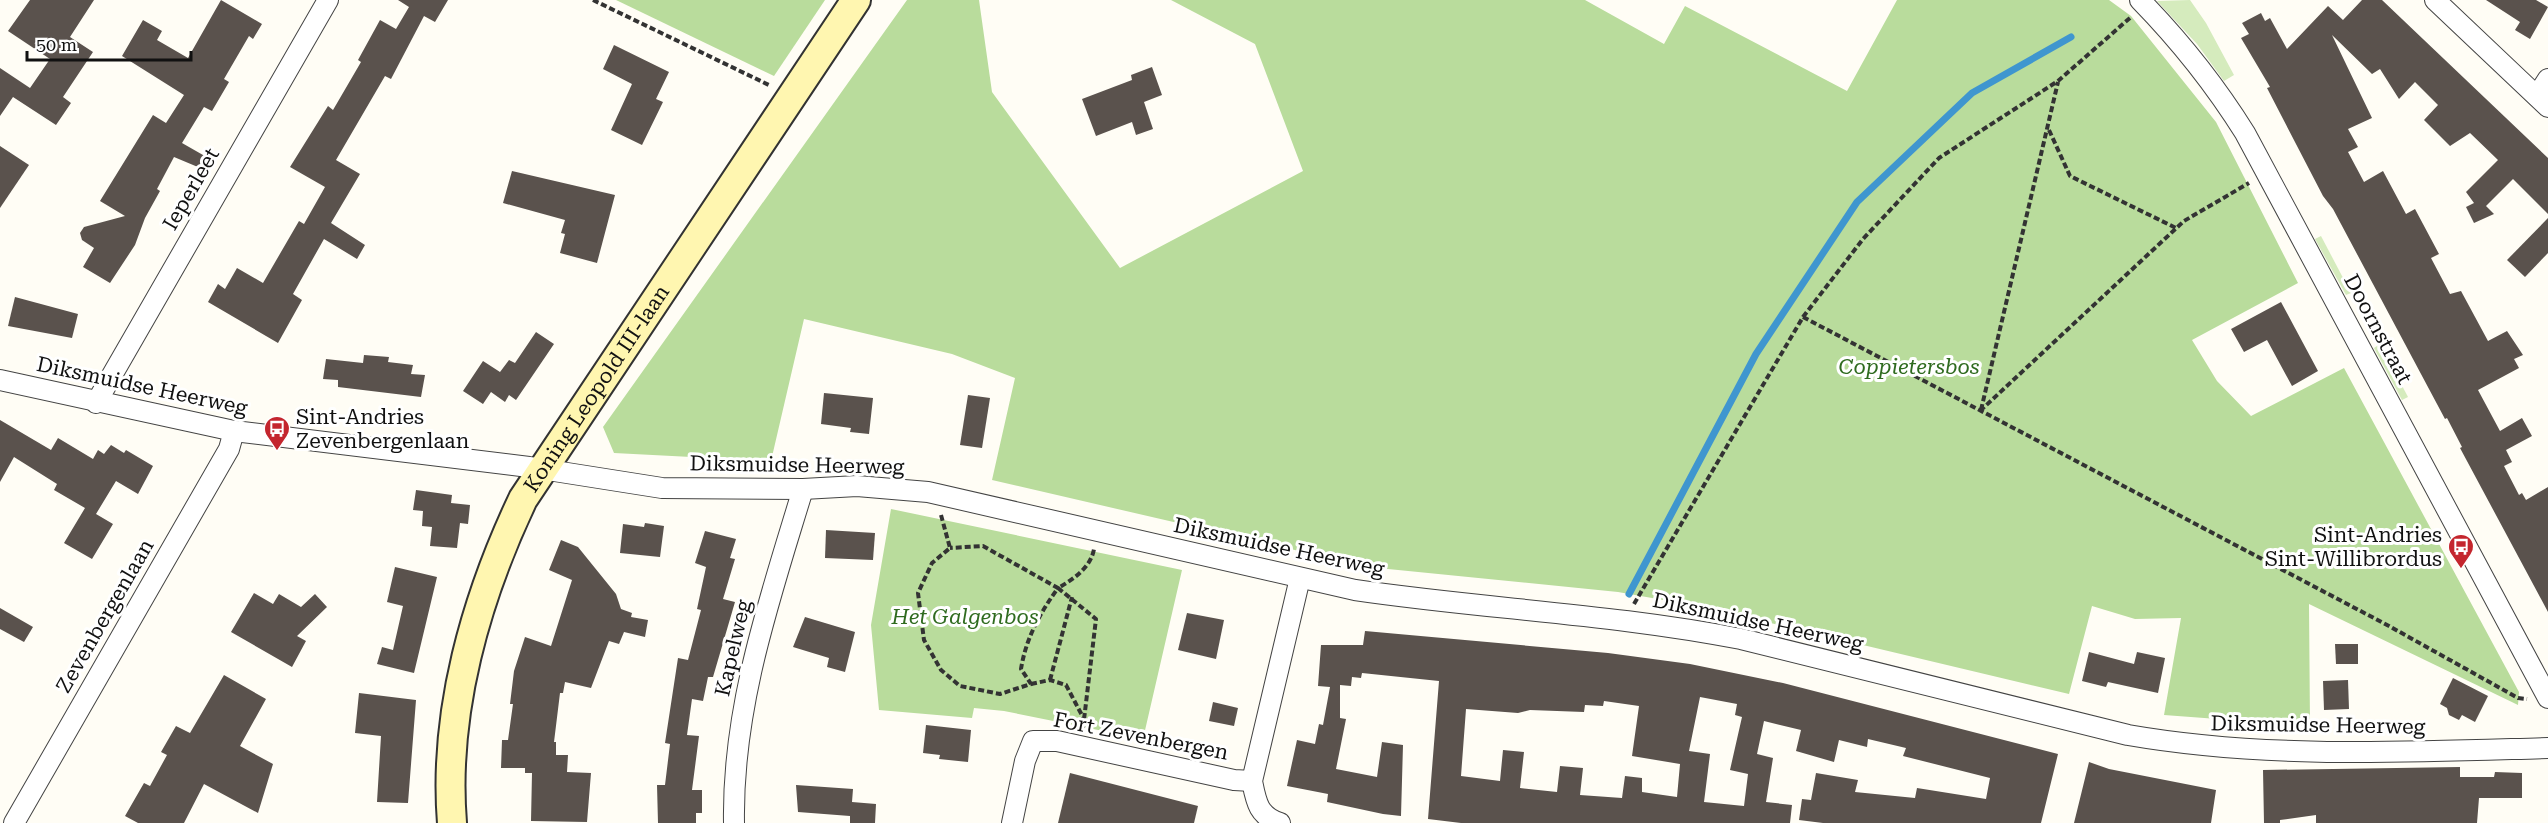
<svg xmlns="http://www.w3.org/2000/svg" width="2548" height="823" font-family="'Roboto Serif',serif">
  <rect width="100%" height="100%" fill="#fffdf5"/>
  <g fill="#d5ebbd">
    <path d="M 2190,0 L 2206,23 L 2234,75 L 2224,81 L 2197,44 L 2157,1 Z"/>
    <path d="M 2321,236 L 2351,293 L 2346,295 L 2315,239 Z"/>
    <path d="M 2380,344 L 2408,397 L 2402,400 L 2374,348 Z"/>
  </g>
  <g fill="#b9dc9c">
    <path d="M 616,0 L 825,0 L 774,76 Z"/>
    <path d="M 907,0 L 979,0 L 992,92 L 1120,268 L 1303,171 L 1255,44 L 1171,0 L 1585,0 L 1664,44 L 1685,6 L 1847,91 L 1897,0 L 2109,0 L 2131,16 L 2216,122 L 2298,283 L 2192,340 L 2217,381 L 2251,416 L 2344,368 L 2519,692 L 2518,705 L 2309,604 L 2310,726 L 2164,715 L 2181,618 L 2135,619 L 2092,606 L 2069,694 L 1703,607 L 1618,592 L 1368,567 L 992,480 L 1015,378 L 952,354 L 804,319 L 771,461 L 614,453 L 603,427 Z"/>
    <path d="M 891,509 L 1182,570 L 1143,739 L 1004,711 L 974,708 L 972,718 L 879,710 L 871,625 Z"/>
  </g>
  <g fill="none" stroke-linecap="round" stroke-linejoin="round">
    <path stroke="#3f96cf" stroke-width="7" d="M 1629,594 L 1756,354 L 1857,202 L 1972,93 L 2071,37"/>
  </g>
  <g fill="#5a524d" fill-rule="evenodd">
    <path d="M 30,0 L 94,0 L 70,37 L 93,52 L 63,97 L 71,103 L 56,125 L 13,97 L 0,116 L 0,68 L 30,88 L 50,59 L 8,31 Z"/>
    <path d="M 221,0 L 262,24 L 253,39 L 249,36 L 224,79 L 229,82 L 212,111 L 204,107 L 182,143 L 210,159 L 205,170 L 174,157 L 157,189 L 160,191 L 145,218 L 135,245 L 110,283 L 83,267 L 94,248 L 82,240 L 80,233 L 84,227 L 125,216 L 100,201 L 153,115 L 166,123 L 184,95 L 122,56 L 143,20 L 162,31 L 157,40 L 188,58 Z"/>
    <path d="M 398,0 L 448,0 L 435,22 L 424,16 L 391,79 L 385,76 L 336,160 L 360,174 L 331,223 L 365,245 L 357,259 L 324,239 L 293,294 L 302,300 L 278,343 L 208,302 L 218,284 L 225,289 L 237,268 L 263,283 L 299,221 L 304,224 L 325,187 L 290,167 L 328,106 L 333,110 L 361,62 L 358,60 L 380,20 L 396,29 L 409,7 Z"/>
    <path d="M 2362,0 L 2382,0 L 2548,158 L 2548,214 L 2513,179 L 2486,206 L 2494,214 L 2474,223 L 2466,207 L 2474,203 L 2466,192 L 2498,160 L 2470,133 L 2450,146 L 2424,120 L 2438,105 L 2415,82 L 2399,99 L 2380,69 L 2372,74 L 2332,35 L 2372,118 L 2348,129 L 2358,147 L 2348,152 L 2364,182 L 2383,171 L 2406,214 L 2415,209 L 2439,254 L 2431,258 L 2450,294 L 2461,291 L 2488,341 L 2507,331 L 2523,355 L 2514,359 L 2519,368 L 2478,390 L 2500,431 L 2522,418 L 2532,436 L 2506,450 L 2512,462 L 2504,466 L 2519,495 L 2522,493 L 2526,500 L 2548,487 L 2548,612 L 2460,448 L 2462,447 L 2447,418 L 2445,419 L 2333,209 L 2323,196 L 2267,88 L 2270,87 L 2241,38 L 2249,34 L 2242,23 L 2261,13 L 2265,21 L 2270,18 L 2287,49 L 2328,6 L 2343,20 Z"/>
    <path d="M 2486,0 L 2536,0 L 2548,7 L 2530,39 L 2515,30 L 2520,22 Z"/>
    <path d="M 614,45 L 669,72 L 656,99 L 663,102 L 642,145 L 611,130 L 632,84 L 603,69 Z"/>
    <path d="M 1152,67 L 1162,95 L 1144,102 L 1153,129 L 1136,135 L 1132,122 L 1096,136 L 1082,99 L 1132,80 L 1131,75 Z"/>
    <path d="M 0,146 L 29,165 L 0,208 Z"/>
    <path d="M 512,171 L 615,195 L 597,263 L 560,253 L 565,234 L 561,233 L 565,220 L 503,203 Z"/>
    <path d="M 2548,218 L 2548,253 L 2525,277 L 2507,260 Z"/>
    <path d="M 15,297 L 78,314 L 72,338 L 8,326 Z"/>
    <path d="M 2281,302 L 2318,371 L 2292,386 L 2267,340 L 2244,352 L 2231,329 Z"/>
    <path d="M 536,332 L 554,344 L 516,400 L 509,395 L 505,402 L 491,392 L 483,404 L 463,391 L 483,361 L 500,372 L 509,360 L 515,363 Z"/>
    <path d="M 364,355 L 389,357 L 388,362 L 413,365 L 411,374 L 425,375 L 421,397 L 338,387 L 338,380 L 323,379 L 326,359 L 363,363 Z"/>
    <path d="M 824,393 L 873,398 L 869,434 L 850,432 L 851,428 L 821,424 Z"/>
    <path d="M 968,395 L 990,398 L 982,448 L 960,445 Z"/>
    <path d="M 0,420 L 51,450 L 58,438 L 93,459 L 98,450 L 104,454 L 111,445 L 124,453 L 126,450 L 153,466 L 138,494 L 116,481 L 96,514 L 113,524 L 92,559 L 64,543 L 85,508 L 54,490 L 57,484 L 14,457 L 0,482 Z"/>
    <path d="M 416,490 L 452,495 L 451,503 L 470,505 L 468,524 L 460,523 L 457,548 L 430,546 L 432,527 L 422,526 L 423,511 L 413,510 Z"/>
    <path d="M 645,523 L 664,526 L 660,557 L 620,553 L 623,524 L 644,527 Z"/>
    <path d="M 826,530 L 875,533 L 873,560 L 825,558 Z"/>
    <path d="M 705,531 L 736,539 L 730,558 L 735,559 L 723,599 L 735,602 L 713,677 L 708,677 L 703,701 L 692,699 L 687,735 L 699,736 L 692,790 L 702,790 L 702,813 L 696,813 L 696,823 L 658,823 L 657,785 L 665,785 L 670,744 L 665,743 L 678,658 L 688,660 L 701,610 L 697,609 L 706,567 L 695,563 Z"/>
    <path d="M 561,540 L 578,547 L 616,594 L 621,609 L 632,613 L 631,617 L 648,620 L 645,637 L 624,632 L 619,644 L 609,641 L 591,688 L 565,682 L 563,693 L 560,693 L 554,742 L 556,742 L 556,755 L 568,755 L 567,772 L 591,773 L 587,822 L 531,821 L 532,773 L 525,773 L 525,768 L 501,768 L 502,740 L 508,740 L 513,704 L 510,704 L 514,671 L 525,637 L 551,646 L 572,580 L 549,570 Z"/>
    <path d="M 395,567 L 437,577 L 414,673 L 377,664 L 382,647 L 393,650 L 403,606 L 387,602 Z"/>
    <path d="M 254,593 L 273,604 L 279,594 L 301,607 L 315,594 L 327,607 L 297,636 L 306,641 L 292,667 L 231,632 Z"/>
    <path d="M 0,608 L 33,627 L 24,642 L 0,629 Z"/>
    <path d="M 1187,613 L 1224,620 L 1216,659 L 1178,650 Z"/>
    <path d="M 805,617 L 855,632 L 845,672 L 827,667 L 829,658 L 793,647 Z"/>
    <path d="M 1365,631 L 1608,653 L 1690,664 L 1783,683 L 2058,754 L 2041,823 L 1823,823 L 1799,820 L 1802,799 L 1811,800 L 1816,773 L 1858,780 L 1855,792 L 1915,798 L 1917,788 L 1986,799 L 1990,778 L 1903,756 L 1906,748 L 1868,739 L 1867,747 L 1839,740 L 1834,762 L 1796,751 L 1801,730 L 1764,721 L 1757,754 L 1773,758 L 1766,802 L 1792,805 L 1790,823 L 1461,823 L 1428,819 L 1439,681 L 1362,673 L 1361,678 L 1352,677 L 1351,686 L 1340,685 L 1340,718 L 1346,719 L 1336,769 L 1377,777 L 1382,742 L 1403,745 L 1401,816 L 1383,814 L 1327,802 L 1328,794 L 1287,786 L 1297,740 L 1315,744 L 1319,724 L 1323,725 L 1330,687 L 1318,686 L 1321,645 L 1363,645 ZM 1700,697 L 1737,704 L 1735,715 L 1742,717 L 1730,770 L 1748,774 L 1744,806 L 1704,802 L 1710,754 L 1689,751 ZM 1604,701 L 1639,706 L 1632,756 L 1680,764 L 1677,797 L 1642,792 L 1642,778 L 1625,776 L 1622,798 L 1580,795 L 1583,768 L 1560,766 L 1557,792 L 1520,788 L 1524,752 L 1503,750 L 1500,781 L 1461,776 L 1466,709 L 1518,713 L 1530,710 L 1584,712 L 1585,705 L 1603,706 Z"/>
    <path d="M 2335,644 L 2358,644 L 2358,664 L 2336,664 Z"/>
    <path d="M 2089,652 L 2134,664 L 2137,652 L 2165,658 L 2158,693 L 2108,682 L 2106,687 L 2082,681 Z"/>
    <path d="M 224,675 L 266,699 L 240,746 L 273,764 L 258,813 L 204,784 L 184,823 L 138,823 L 125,816 L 144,783 L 150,786 L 167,755 L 161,752 L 176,726 L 190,733 Z"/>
    <path d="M 2453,678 L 2488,696 L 2475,722 L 2462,715 L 2459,720 L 2449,715 L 2447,708 L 2440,704 Z"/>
    <path d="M 2348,680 L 2349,709 L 2324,710 L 2323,681 Z"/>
    <path d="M 359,693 L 416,700 L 408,803 L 377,802 L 381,736 L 355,733 Z"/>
    <path d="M 1213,702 L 1238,708 L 1234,726 L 1209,721 Z"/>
    <path d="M 926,725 L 971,730 L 968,762 L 939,759 L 940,755 L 923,753 Z"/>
    <path d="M 2089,762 L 2109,769 L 2216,790 L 2211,823 L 2074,823 Z"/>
    <path d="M 2460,767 L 2460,777 L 2494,777 L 2495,772 L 2522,773 L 2522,798 L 2479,798 L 2477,823 L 2316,823 L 2316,815 L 2280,820 L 2280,823 L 2264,823 L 2263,770 Z"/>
    <path d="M 1070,773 L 1198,806 L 1194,823 L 1058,823 Z"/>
    <path d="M 796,785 L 853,789 L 852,802 L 876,804 L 875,823 L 850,823 L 850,816 L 798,812 Z"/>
  </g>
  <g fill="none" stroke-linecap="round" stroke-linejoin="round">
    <defs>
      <g id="street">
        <path d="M 2140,0 C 2180,41 2215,85 2245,133 L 2548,698"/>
        <path d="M 2435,0 L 2548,107"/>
        <path d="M 2537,96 L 2548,79"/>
        <path d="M 0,380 L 234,431 L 529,467 L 662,488 L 803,489 L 857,486 L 928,492 L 1355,590 C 1484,609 1614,614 1741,639 L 2128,735 C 2266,759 2408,752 2548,748"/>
        <path d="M 96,403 L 328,0"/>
        <path d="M 14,823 L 229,449 L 234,431"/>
        <path d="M 734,823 C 732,707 770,598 803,489"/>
        <path d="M 1012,823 L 1025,761 L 1033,741 L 1057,741 L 1234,780 L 1252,781"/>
        <path d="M 1280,823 C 1258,816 1256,801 1252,781 L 1300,578"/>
      </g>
      <g id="secondary">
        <path id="s1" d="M 452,823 C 443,712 476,598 523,499 L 856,0"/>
      </g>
    </defs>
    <use href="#street" stroke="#444" stroke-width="22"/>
    <use href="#secondary" stroke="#333" stroke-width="32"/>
    <g stroke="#333" stroke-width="4" stroke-dasharray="6 3" stroke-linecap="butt">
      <path d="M 593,0 L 771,86"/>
      <path d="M 2049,130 L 2070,176 L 2176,228"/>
      <path d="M 1803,317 L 2389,626 L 2518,698 L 2527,699"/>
      <path d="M 1981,410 L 2058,82"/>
      <path d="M 1980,411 L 2184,221 L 2249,183"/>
      <path d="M 941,515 L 950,548 L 932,563 L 918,593 L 924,640 L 941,670 L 960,686 L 1000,694 L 1031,684 L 1021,669 C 1026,638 1040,613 1058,588 L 983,546 L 950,548"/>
      <path d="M 1634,604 L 1803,317 L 1863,239 L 1939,158 L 2058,81 L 2131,17"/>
      <path d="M 1050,680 L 1072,597"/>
      <path d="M 1031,684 L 1050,680 L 1066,685 L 1085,721"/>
      <path d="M 1083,728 L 1096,619 L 1058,588 C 1074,579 1091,567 1094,549"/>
    </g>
    <use href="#street" stroke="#fff" stroke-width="20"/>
    <use href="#secondary" stroke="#fff6b0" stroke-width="28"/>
  </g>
  <defs>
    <symbol id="bus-pin" viewBox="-11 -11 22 30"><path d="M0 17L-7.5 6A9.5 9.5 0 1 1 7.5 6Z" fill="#c4262e" stroke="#fff"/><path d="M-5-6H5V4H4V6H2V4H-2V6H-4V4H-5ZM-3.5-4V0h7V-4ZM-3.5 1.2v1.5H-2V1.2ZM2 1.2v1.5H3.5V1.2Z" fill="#fff"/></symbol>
  </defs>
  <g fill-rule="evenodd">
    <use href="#bus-pin" x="262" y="414" width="30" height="40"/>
    <use href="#bus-pin" x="2446" y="532" width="30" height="40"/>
  </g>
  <g text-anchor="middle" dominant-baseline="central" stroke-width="6" stroke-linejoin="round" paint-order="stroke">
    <g font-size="21" fill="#111" stroke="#fff">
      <text transform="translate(191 189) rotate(-60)">Ieperleet</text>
      <text transform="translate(2378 329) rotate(62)">Doornstraat</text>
      <text transform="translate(142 386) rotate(12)">Diksmuidse Heerweg</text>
      <text stroke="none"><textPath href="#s1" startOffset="468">Koning Leopold III-laan</textPath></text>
      <text transform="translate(797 465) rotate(1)">Diksmuidse Heerweg</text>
      <text transform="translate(1279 547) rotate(12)">Diksmuidse Heerweg</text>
      <text transform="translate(105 616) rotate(-60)">Zevenbergenlaan</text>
      <text transform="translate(1758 622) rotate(12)">Diksmuidse Heerweg</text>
      <text transform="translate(733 648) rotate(-77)">Kapelweg</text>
      <text transform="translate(2318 725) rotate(1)">Diksmuidse Heerweg</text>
      <text transform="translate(1141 736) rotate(11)">Fort Zevenbergen</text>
    </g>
    <g font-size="21" font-style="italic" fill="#2f6b1f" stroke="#fff">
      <text x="1909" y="367">Coppietersbos</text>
      <text x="965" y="617">Het Galgenbos</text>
    </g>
    <g font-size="21" fill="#111" stroke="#fff" text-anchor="start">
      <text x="296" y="417">Sint-Andries<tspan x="296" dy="24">Zevenbergenlaan</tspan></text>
      <text x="2442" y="535" text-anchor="end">Sint-Andries<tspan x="2442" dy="24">Sint-Willibrordus</tspan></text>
    </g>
  </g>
  <path d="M27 51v9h164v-9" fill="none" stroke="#111111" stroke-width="3"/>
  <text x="36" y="51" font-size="18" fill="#111111" stroke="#ffffff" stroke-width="4.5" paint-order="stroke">50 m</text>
</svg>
